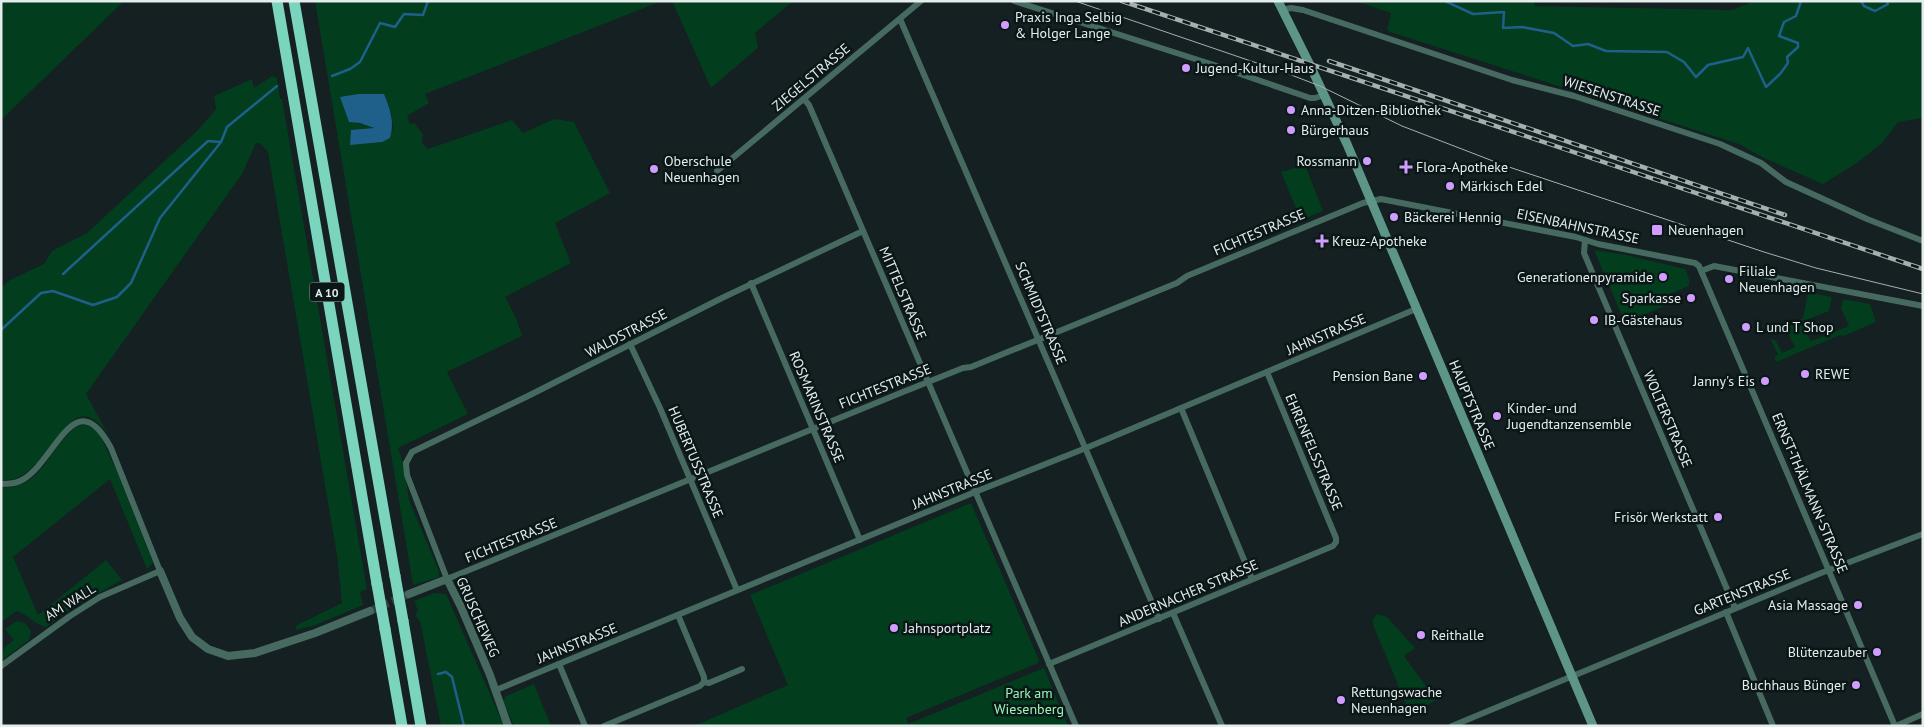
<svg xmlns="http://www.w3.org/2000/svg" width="1924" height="727" font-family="'PT Sans',sans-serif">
  <rect width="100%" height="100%" fill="#142021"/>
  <g fill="#023d1d" fill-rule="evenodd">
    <path d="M 1,1 L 124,1 L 1,120 Z"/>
    <path d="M 315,1 L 662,1 L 425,94 L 429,103 L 407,116 L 410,124 L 414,123 L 423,134 L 422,143 L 428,149 L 512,120 L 523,133 L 554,119 L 574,122 L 610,193 L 555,223 L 571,263 L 505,297 L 516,318 L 522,336 L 447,372 L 468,414 L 398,448 L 404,465 L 409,500 L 439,571 L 439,577 L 413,585 ZM 391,111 L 393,128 L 390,138 C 376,128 365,123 349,122 Z"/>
    <path d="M 672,1 L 793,1 L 755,33 L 758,48 L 711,88 Z"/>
    <path d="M 1356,1 L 1534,1 L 1535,6 L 1732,10 L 1754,1 L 1923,1 L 1923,118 L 1898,122 L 1882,143 L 1857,163 L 1823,184 L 1764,158 L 1739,144 L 1387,31 L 1391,13 Z"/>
    <path d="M 272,76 L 277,78 L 280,99 L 282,99 L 367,589 L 360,592 L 363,605 L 313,626 L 295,630 L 297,625 L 342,603 L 337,555 L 268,152 L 260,143 L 256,143 L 242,174 L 86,394 L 109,436 C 66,372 51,487 1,480 L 1,288 L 10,280 L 44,264 L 52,251 L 87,233 L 197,131 L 216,109 L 214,96 L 252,79 L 254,88 Z"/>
    <path d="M 1305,165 L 1323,211 L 1301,220 L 1281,172 Z"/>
    <path d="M 1594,250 L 1626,255 L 1685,269 L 1689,279 L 1689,286 L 1660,298 L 1664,306 L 1625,323 Z"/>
    <path d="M 1808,292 L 1832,297 L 1829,311 L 1806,320 L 1803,324 L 1811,341 L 1849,326 L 1841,308 L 1843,299 L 1870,304 L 1876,322 L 1844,336 L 1840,335 L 1776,362 L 1774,357 L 1778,355 L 1770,338 L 1776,341 L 1782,353 L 1795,347 L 1786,329 L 1778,332 L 1777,330 L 1803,318 Z"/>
    <path d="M 79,425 L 86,425 L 94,429 L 100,435 L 117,472 L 153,563 L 147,569 L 110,479 L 13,557 L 38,615 L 106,560 L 122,580 L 65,612 L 46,627 C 34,624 28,615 17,611 L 1,622 L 1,487 C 42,492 51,442 79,425 Z"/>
    <path d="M 971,503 L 1039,660 L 1038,663 L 906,718 L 908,724 L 1044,668 L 1068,726 L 694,726 L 788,685 L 750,595 Z"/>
    <path d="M 434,593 L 446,594 L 504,726 L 441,726 L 420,621 L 415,616 L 418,610 L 414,601 Z"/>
    <path d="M 1377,614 L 1387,617 L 1415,648 L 1404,656 L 1436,700 L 1418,711 L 1409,711 L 1373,625 L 1373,619 Z"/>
    <path d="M 17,621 C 25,621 27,625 31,631 L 29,640 L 1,661 L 1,652 L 5,650 L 3,648 L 14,640 L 5,629 Z"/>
    <path d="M 534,684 L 551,726 L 514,726 L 503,701 L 506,696 Z"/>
  </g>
  <path fill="#1e608a" d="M 358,94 L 384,94 C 390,109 395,122 390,138 L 382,142 L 350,145 L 351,130 L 374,128 L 360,123 L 349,122 L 340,97 Z"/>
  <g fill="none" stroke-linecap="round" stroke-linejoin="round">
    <g stroke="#1e608a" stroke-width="2.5">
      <path d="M 1445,1 L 1473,14 L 1504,12 L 1503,28 L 1522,27 L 1554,33 L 1573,46 L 1588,44 L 1606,51 L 1667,52 L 1684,62 L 1696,77 L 1708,65 L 1743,57 L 1748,48 L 1766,87 L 1780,74 L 1788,63 L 1787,57 L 1798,47 L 1798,43 L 1779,36 L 1784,22 L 1796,16 L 1801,1"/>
      <path d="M 1861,1 L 1864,6 L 1875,11 L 1888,4 L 1887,1"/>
      <path d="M 332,76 L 350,69 L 360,62 L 380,23 L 395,27 L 404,14 L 423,15 L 428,1"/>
      <path d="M 63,274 L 208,141 L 221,142"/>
      <path d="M 1,330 L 41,293 L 53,291 L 93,305 L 117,297 L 131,283 L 160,218 L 221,142 L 227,127 L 277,86"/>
      <path d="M 438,674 L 446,672 L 452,677 L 464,726"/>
    </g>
    <path stroke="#333f3f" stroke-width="8" stroke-dasharray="8 4" stroke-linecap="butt" d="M 370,611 L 409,594"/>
    <g stroke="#476a60" stroke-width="6">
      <path d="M 1014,1 L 1214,65 L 1310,98 L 1315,98 L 1324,95"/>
      <path d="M 1282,10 L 1291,8 L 1303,10 L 1512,80 L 1574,96 L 1720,144 L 1761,163 L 1786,182 L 1867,219 L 1923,241"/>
      <path d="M 900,19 L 1159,619"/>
      <path d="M 804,99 L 809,105 L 1076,726"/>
      <path d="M 717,171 L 921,1"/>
      <path d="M 863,231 L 722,298 L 528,396 L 412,452 L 406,463 L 407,475 L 447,579 L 898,394 L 963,368 L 971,367 L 1177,283 L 1187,276 L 1363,203 L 1381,199 L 1576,237 L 1598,244 L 1695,263 L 1699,266 L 1895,726"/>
      <path d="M 1585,240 L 1584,253 L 1735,608"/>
      <path d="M 1701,271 L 1714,266 L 1923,306"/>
      <path d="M 751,283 L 860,540"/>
      <path d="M 630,344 L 660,408 L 737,590"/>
      <path d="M 1181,408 L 1252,579"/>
      <path d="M 1,484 C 8,484 14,484 20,481 C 55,465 74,378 111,448 L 160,571 L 100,597 L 70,616 L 1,666"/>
      <path d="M 1726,612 L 1773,726"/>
      <path d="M 1173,613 L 1222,726"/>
      <path d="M 559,664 L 585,726"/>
      <path d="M 1049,664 L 1333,546 L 1336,542 L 1336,538 L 1267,372"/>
      <path d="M 704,682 L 709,683 L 742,669"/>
      <path d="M 496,690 L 975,492 L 1086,448 L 1416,309"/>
      <path d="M 604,726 L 700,686 L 704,682 L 704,677 L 678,615"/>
      <path d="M 1452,726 L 1821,573 L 1923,534"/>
      <path d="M 1896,726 L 1923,714"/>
    </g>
    <g stroke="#476a60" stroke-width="8">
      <path d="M 160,571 L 180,618 L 192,637 L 208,649 L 228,656 L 255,653 L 315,633 L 370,611"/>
      <path d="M 409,594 L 447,579 L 461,607 L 490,675 L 508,726"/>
    </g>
    <path stroke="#5d9586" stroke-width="9" d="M 1278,1 L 1309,63 L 1347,144 L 1593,726"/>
    <g stroke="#7bd5be" stroke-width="11">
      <path d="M 277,1 L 377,584"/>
      <path d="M 294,1 L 395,576"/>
      <path d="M 403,621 L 421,726"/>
      <path d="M 385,629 L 402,726"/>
    </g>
    <path stroke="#a6afaf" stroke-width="1" d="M 1075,1 L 1286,73 L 1320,86 L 1402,126 L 1506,166 L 1764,252 L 1816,268 L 1923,294"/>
    <defs>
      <g id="rail">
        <path d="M 1122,1 L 1923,269"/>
        <path d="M 1329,61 L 1785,215"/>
      </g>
    </defs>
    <use href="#rail" stroke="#a6afaf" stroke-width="4.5"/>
    <use href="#rail" stroke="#0b1717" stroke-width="2.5" stroke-dasharray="8" stroke-linecap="butt"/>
    <g stroke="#7bd5be" stroke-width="11">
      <path d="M 395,576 L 403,621"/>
      <path d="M 377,584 L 385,629"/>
    </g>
  </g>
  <g fill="#d09dfe" stroke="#0b1717" stroke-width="2">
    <circle cx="1005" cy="25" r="5"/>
    <circle cx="1186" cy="68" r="5"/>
    <circle cx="1291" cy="110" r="5"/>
    <circle cx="1291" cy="130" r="5"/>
    <circle cx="1367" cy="161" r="5"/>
    <path d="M1403.5 159.5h5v5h5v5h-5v5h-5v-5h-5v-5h5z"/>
    <circle cx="654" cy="169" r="5"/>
    <circle cx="1450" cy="186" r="5"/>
    <circle cx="1394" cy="217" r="5"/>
    <rect x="1651" y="224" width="12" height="12" rx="2.5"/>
    <path d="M1319.5 233.5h5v5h5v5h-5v5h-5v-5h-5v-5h5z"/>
    <circle cx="1663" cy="277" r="5"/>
    <circle cx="1729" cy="279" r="5"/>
    <circle cx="1691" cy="298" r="5"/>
    <circle cx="1594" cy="320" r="5"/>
    <circle cx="1746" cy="327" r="5"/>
    <circle cx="1805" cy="374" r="5"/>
    <circle cx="1423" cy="376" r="5"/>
    <circle cx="1765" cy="381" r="5"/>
    <circle cx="1497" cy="416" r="5"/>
    <circle cx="1718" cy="517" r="5"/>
    <circle cx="1858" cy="605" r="5"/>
    <circle cx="894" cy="628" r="5"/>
    <circle cx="1421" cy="635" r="5"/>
    <circle cx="1877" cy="652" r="5"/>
    <circle cx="1856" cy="685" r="5"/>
    <circle cx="1341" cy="700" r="5"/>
  </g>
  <g text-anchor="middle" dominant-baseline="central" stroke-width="5" stroke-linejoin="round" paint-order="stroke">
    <rect fill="#0b1717" stroke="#a3acac" stroke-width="1" x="309.5" y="282.5" width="35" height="19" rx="4"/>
    <g font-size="12" font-weight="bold" fill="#e4ecec">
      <text x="327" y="292">A 10</text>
    </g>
    <g font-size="14" fill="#e4ecec" stroke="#0b1717" text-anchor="start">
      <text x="1015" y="17">Praxis Inga Selbig<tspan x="1015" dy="16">&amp; Holger Lange</tspan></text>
      <text x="1196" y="68">Jugend-Kultur-Haus</text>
      <text x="1301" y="110">Anna-Ditzen-Bibliothek</text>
      <text x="1301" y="130">Bürgerhaus</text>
      <text x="664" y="161">Oberschule<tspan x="664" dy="16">Neuenhagen</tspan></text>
      <text x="1357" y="161" text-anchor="end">Rossmann</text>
      <text x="1416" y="167">Flora-Apotheke</text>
      <text x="1460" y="186">Märkisch Edel</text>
      <text x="1404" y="217">Bäckerei Hennig</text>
      <text x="1668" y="230">Neuenhagen</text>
      <text x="1332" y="241">Kreuz-Apotheke</text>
      <text x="1739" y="271">Filiale<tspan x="1739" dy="16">Neuenhagen</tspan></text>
      <text x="1653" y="277" text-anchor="end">Generationenpyramide</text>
      <text x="1681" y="298" text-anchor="end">Sparkasse</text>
      <text x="1604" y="320">IB-Gästehaus</text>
      <text x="1756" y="327">L und T Shop</text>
      <text x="1815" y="374">REWE</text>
      <text x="1413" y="376" text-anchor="end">Pension Bane</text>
      <text x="1755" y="381" text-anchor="end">Janny's Eis</text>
      <text x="1507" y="408">Kinder- und<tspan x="1507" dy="16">Jugendtanzensemble</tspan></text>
      <text x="1708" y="517" text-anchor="end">Frisör Werkstatt</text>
      <text x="1848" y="605" text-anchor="end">Asia Massage</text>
      <text x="904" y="628">Jahnsportplatz</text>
      <text x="1431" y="635">Reithalle</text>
      <text x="1867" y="652" text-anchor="end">Blütenzauber</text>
      <text x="1846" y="685" text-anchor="end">Buchhaus Bünger</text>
      <text x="1351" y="692">Rettungswache<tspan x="1351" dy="16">Neuenhagen</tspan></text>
    </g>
    <g font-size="14" fill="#e4ecec" stroke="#0b1717">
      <text transform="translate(811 77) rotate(-40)">ZIEGELSTRASSE</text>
      <text transform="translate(1612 96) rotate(18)">WIESENSTRASSE</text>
      <text transform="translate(1578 226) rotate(12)">EISENBAHNSTRASSE</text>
      <text transform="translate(1259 232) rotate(-23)">FICHTESTRASSE</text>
      <text transform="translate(903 293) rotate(67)">MITTELSTRASSE</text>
      <text transform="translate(1041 313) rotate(67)">SCHMIDTSTRASSE</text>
      <text transform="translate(626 333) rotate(-27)">WALDSTRASSE</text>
      <text transform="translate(1326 334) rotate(-23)">JAHNSTRASSE</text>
      <text transform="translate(885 386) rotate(-22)">FICHTESTRASSE</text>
      <text transform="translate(1472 405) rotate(67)">HAUPTSTRASSE</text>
      <text transform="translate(817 407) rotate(67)">ROSMARINSTRASSE</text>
      <text transform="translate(1668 419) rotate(67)">WOLTERSTRASSE</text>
      <text transform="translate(1314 452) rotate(67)">EHRENFELSSTRASSE</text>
      <text transform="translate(696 462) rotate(67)">HUBERTUSSTRASSE</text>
      <text transform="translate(952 489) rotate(-22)">JAHNSTRASSE</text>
      <text transform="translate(1810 493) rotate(67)">ERNST-THÄLMANN-STRASSE</text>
      <text transform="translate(511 540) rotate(-22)">FICHTESTRASSE</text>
      <text transform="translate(1742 592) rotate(-22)">GARTENSTRASSE</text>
      <text transform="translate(1188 593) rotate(-23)">ANDERNACHER STRASSE</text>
      <text transform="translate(70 602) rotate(-32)">AM WALL</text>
      <text transform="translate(478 617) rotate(66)">GRUSCHEWEG</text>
      <text transform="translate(577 643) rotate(-22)">JAHNSTRASSE</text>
    </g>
    <g font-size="14" fill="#9af6b7" stroke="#0b1717">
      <text x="1029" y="693">Park am<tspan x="1029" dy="16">Wiesenberg</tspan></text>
    </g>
  </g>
  <rect width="1924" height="727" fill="none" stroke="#e4ecec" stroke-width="5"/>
</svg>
